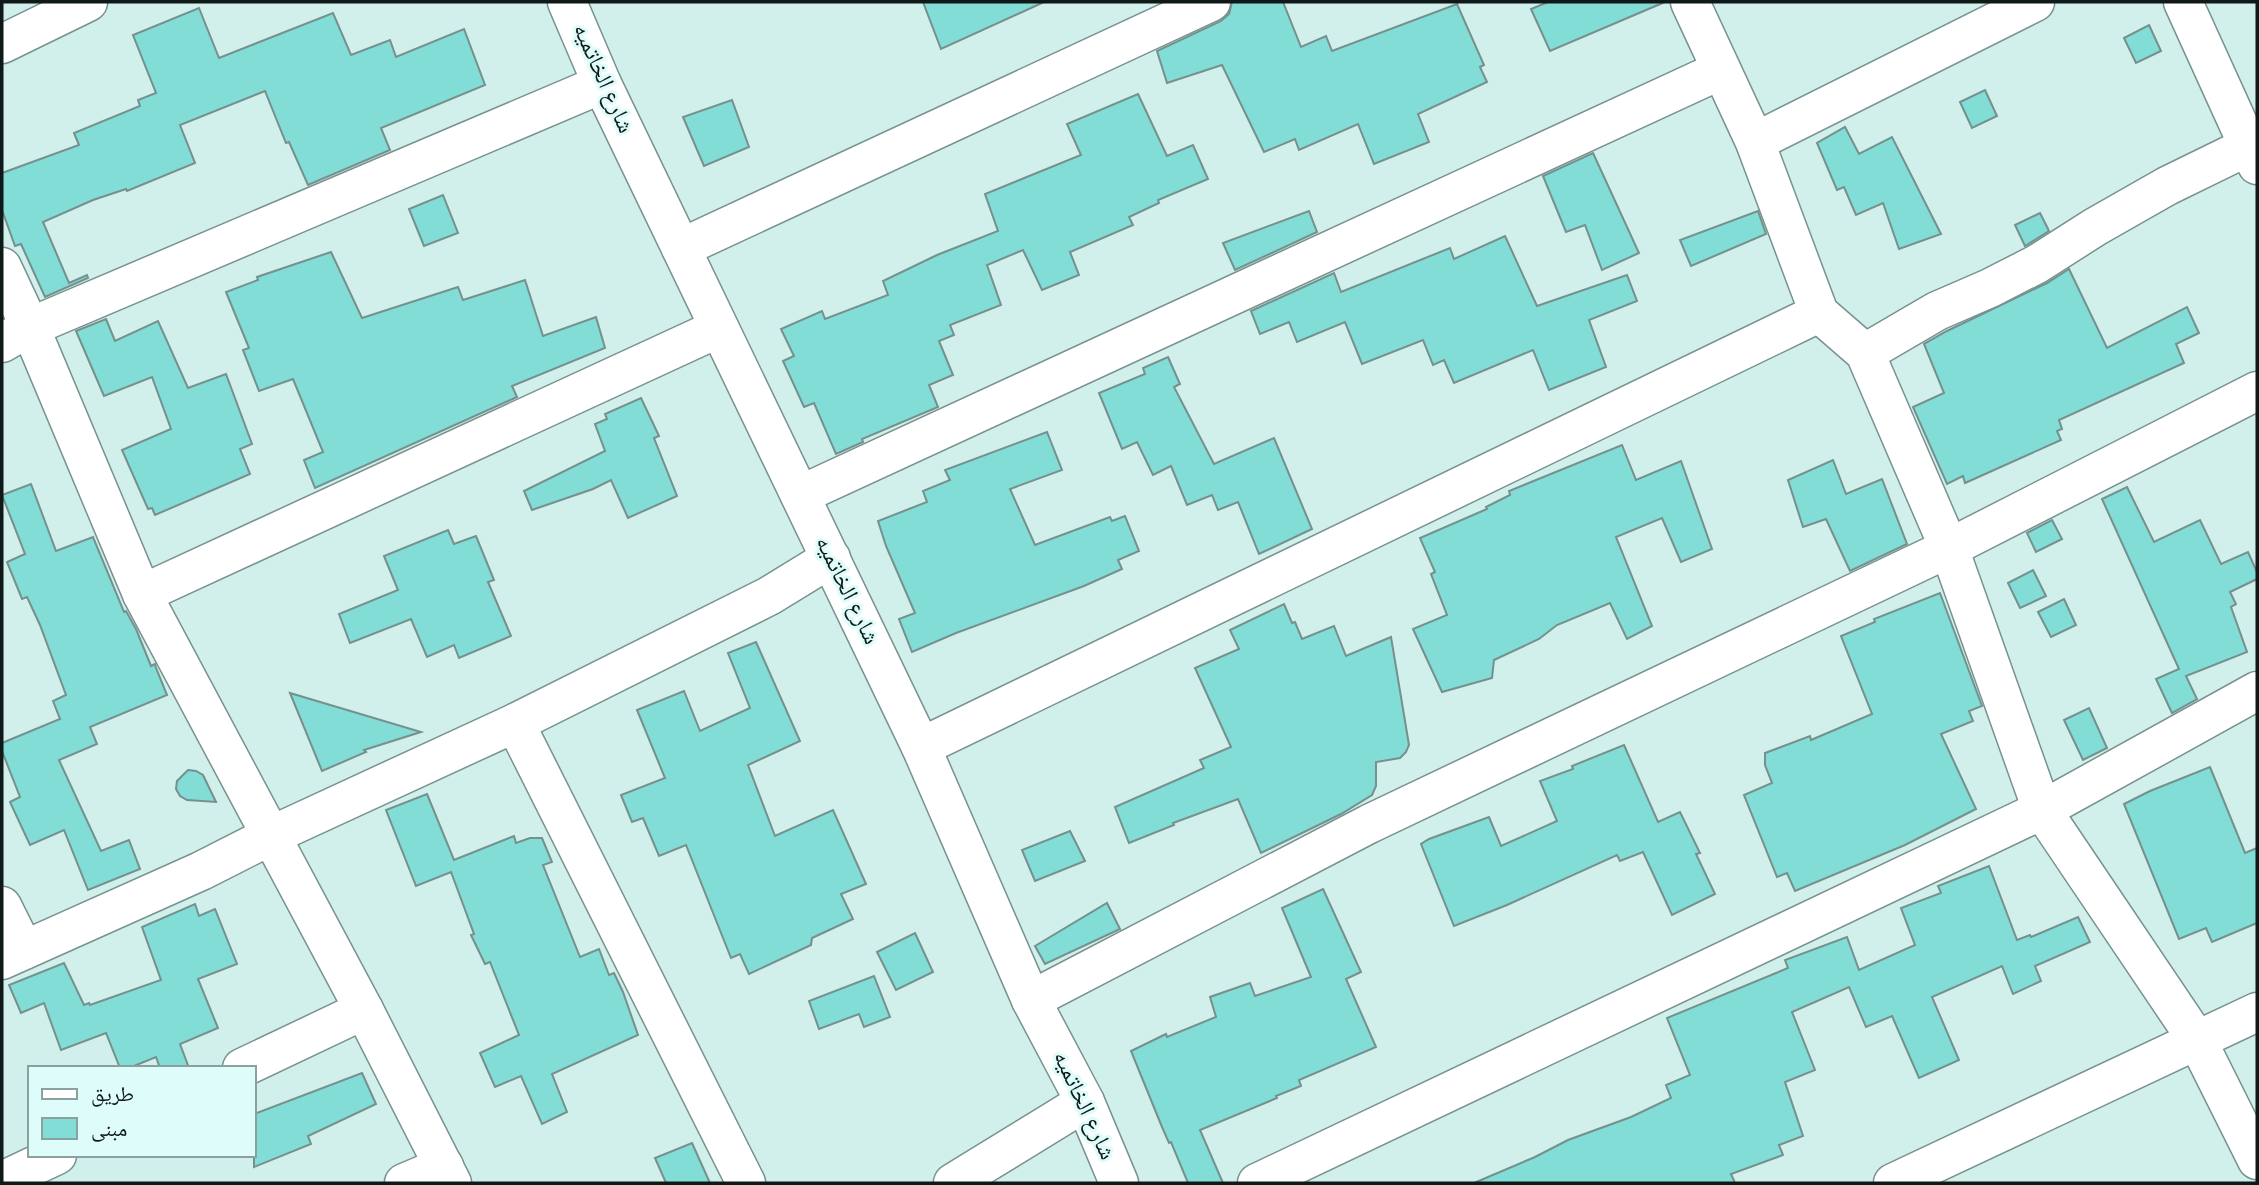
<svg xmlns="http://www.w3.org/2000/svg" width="2259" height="1185" font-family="Overpass,'Noto Naskh Arabic',sans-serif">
  <rect width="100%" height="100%" fill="#d1efeb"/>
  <g fill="#81ddd5" stroke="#75908d" stroke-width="2">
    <path d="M 923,2 L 1044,2 L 941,49 Z"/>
    <path d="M 1232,2 L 1283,2 L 1301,47 L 1326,36 L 1332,51 L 1457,4 L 1484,65 L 1480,67 L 1487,82 L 1418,114 L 1429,142 L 1374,164 L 1358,124 L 1299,150 L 1295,139 L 1264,152 L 1222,65 L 1167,83 L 1157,51 L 1221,21 L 1229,14 Z"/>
    <path d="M 1548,2 L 1665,2 L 1550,51 L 1531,9 Z"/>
    <path d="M 199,8 L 219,58 L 333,13 L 351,55 L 390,40 L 396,57 L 464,29 L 485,85 L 381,128 L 390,150 L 308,185 L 289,142 L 286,143 L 265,91 L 180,125 L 195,163 L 127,191 L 126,189 L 93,200 L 43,222 L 69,283 L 87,275 L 88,278 L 45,297 L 21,244 L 15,246 L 2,210 L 2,173 L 79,145 L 74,133 L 140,106 L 138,100 L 156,93 L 133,35 Z"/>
    <path d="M 2149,25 L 2161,51 L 2136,63 L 2124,38 Z"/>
    <path d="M 1985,90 L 1997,116 L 1972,128 L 1960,102 Z"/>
    <path d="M 1138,94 L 1167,156 L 1193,145 L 1208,179 L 1158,200 L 1159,203 L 1129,217 L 1133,225 L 1070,252 L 1079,275 L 1042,290 L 1023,250 L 987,265 L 1001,305 L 950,325 L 954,335 L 939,341 L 953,375 L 929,385 L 938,407 L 862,439 L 863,442 L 836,454 L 814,403 L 804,407 L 783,361 L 794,356 L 781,329 L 822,311 L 825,319 L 888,295 L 883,281 L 937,255 L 998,231 L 985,194 L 1081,155 L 1067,124 Z"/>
    <path d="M 732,100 L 749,147 L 704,166 L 683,117 Z"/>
    <path d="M 1845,127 L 1859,154 L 1892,137 L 1941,234 L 1899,249 L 1883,203 L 1856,215 L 1844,187 L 1837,190 L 1817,143 Z"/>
    <path d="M 1593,153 L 1639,253 L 1602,270 L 1585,225 L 1566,232 L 1543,176 Z"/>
    <path d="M 443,195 L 458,233 L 424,246 L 409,209 Z"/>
    <path d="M 1309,211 L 1317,232 L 1235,270 L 1223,243 Z"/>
    <path d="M 1758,211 L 1766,234 L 1691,266 L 1680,240 Z"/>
    <path d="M 2040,213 L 2049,231 L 2025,246 L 2015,225 Z"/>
    <path d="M 1505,236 L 1537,306 L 1627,275 L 1637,301 L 1589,320 L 1606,367 L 1549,390 L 1533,350 L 1454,383 L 1444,360 L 1433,365 L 1423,340 L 1362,364 L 1345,322 L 1297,342 L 1289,322 L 1260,334 L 1251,311 L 1334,273 L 1341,292 L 1450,248 L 1454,259 Z"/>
    <path d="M 331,252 L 362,318 L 458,287 L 463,300 L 525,280 L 543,336 L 596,317 L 605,348 L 512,386 L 517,397 L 315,488 L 304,460 L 323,452 L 293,379 L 259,391 L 243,350 L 249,348 L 226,292 L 258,280 L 257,277 Z"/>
    <path d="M 2069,269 L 2107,348 L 2187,307 L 2199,333 L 2176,344 L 2184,363 L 2059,420 L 2062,429 L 2057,431 L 2061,440 L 1965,483 L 1963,476 L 1947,484 L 1913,407 L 1944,393 L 1924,344 L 1947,331 L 2047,283 Z"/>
    <path d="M 106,319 L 115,341 L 158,321 L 188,388 L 226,374 L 252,444 L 240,449 L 250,474 L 155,515 L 152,508 L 148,509 L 122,450 L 171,429 L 152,377 L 104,396 L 76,331 Z"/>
    <path d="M 1168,357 L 1180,384 L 1174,387 L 1214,464 L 1274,438 L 1312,529 L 1259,554 L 1238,502 L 1218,510 L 1212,495 L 1187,505 L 1171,466 L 1153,475 L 1137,442 L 1122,449 L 1099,393 L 1145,374 L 1143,368 Z"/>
    <path d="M 641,398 L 659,436 L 654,438 L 677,496 L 628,518 L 611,480 L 593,489 L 532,510 L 524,491 L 605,451 L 595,424 L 607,419 L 605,414 Z"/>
    <path d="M 1047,432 L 1062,470 L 1010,489 L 1035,545 L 1110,517 L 1112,521 L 1125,516 L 1139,551 L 1118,560 L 1122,569 L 1084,586 L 956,633 L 912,652 L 899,619 L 915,613 L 886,546 L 878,521 L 927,502 L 923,491 L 950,480 L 945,470 Z"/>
    <path d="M 1622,445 L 1636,480 L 1681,461 L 1712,549 L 1681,562 L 1662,518 L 1616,537 L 1652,626 L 1627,639 L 1610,603 L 1557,625 L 1539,639 L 1494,660 L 1492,678 L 1442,692 L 1413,629 L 1447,615 L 1431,574 L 1435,572 L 1420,538 L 1487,509 L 1486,507 L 1510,495 L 1509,491 Z"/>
    <path d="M 1833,460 L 1846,494 L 1882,479 L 1907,544 L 1850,571 L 1826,519 L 1803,527 L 1788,480 Z"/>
    <path d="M 31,484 L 56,551 L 93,537 L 124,612 L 126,611 L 136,629 L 151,666 L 155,664 L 156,668 L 167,695 L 90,727 L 97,744 L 59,760 L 101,851 L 129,840 L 140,869 L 88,890 L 64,830 L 30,845 L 10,802 L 20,797 L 2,751 L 2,743 L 60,719 L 53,701 L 66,695 L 40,625 L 27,597 L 22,599 L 7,562 L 25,554 L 2,495 Z"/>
    <path d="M 2127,487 L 2154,542 L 2200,520 L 2221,564 L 2248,552 L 2257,572 L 2257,579 L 2230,592 L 2236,604 L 2231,607 L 2247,652 L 2186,676 L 2197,699 L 2172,713 L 2156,679 L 2179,669 L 2102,499 Z"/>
    <path d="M 2052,520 L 2062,539 L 2036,552 L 2027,533 Z"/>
    <path d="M 448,530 L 454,544 L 476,536 L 494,580 L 488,582 L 511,636 L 459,658 L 454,645 L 427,657 L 411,619 L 350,643 L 339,614 L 398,590 L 384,556 Z"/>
    <path d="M 2033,570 L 2046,596 L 2020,608 L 2008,583 Z"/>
    <path d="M 1940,593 L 1982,706 L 1969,711 L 1973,721 L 1941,734 L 1976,809 L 1905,845 L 1795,891 L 1787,873 L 1777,877 L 1744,795 L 1772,783 L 1765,765 L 1765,753 L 1810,736 L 1811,740 L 1872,714 L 1841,636 L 1875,622 L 1874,619 Z"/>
    <path d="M 2064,599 L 2076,625 L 2051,637 L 2038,612 Z"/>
    <path d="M 1284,604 L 1292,623 L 1295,622 L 1302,639 L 1334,626 L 1346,656 L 1391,637 L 1409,745 L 1406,752 L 1400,758 L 1376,762 L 1376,786 L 1372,795 L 1341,814 L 1261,853 L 1238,799 L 1173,823 L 1174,825 L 1129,843 L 1115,807 L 1204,768 L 1200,760 L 1231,747 L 1195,668 L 1239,649 L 1230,630 Z"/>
    <path d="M 756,642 L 800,741 L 748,765 L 775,836 L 833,810 L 866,884 L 841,894 L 853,919 L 812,938 L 811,945 L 749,974 L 740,954 L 731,958 L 686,845 L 659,856 L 643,818 L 632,822 L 621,795 L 665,778 L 637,710 L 684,691 L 700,731 L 750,708 L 728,653 Z"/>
    <path d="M 290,693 L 421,732 L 364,750 L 366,752 L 322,771 Z"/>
    <path d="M 2089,708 L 2107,748 L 2083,760 L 2064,720 Z"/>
    <path d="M 1624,745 L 1658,822 L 1680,812 L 1700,853 L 1696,854 L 1715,894 L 1672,915 L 1643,852 L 1620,861 L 1617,855 L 1507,905 L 1454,926 L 1421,844 L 1429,839 L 1489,817 L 1501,846 L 1557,821 L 1540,781 L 1573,769 L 1572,766 Z"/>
    <path d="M 2210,767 L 2245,853 L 2257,848 L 2257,923 L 2212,942 L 2206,928 L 2179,939 L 2124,804 L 2150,791 Z"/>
    <path d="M 188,770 L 196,771 L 203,775 L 216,802 L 187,800 L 180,796 L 176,789 L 177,781 Z"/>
    <path d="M 427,794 L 454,860 L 514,836 L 516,843 L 530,838 L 542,838 L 552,862 L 543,865 L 580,957 L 599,949 L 609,975 L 614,973 L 623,992 L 638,1035 L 552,1074 L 567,1112 L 542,1124 L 521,1076 L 495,1087 L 480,1053 L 519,1035 L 490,962 L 485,964 L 471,935 L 474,934 L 451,872 L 416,886 L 386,810 Z"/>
    <path d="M 1070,831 L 1085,861 L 1035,881 L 1022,850 Z"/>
    <path d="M 1989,866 L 2017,940 L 2030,935 L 2031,937 L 2078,917 L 2090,942 L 2035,966 L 2041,981 L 2013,994 L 2002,966 L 1932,997 L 1959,1060 L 1919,1078 L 1892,1016 L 1866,1027 L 1849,987 L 1792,1012 L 1815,1070 L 1785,1082 L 1803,1136 L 1779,1145 L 1783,1155 L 1731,1174 L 1735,1183 L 1474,1183 L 1535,1157 L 1568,1140 L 1631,1117 L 1671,1098 L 1666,1085 L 1690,1075 L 1667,1018 L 1788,968 L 1785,960 L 1847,937 L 1859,970 L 1915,945 L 1901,908 L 1941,893 L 1938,886 Z"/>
    <path d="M 1323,889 L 1361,972 L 1346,979 L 1376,1047 L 1299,1080 L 1301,1086 L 1276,1096 L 1277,1098 L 1200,1130 L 1223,1183 L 1188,1183 L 1171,1142 L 1169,1143 L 1162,1127 L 1131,1051 L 1166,1034 L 1167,1037 L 1216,1017 L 1210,997 L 1250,983 L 1255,996 L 1311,977 L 1282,908 Z"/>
    <path d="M 1107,903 L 1120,929 L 1045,964 L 1035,946 Z"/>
    <path d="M 195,904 L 199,916 L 215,909 L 237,964 L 198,979 L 218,1028 L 180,1044 L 189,1068 L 160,1068 L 156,1057 L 129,1068 L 120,1068 L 106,1033 L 61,1050 L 44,1003 L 21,1013 L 9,985 L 64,963 L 84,1005 L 89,1003 L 90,1005 L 161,980 L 142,927 Z"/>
    <path d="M 915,933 L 933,972 L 896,990 L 877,952 Z"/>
    <path d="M 874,976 L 890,1017 L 864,1027 L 859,1014 L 819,1029 L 809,1001 Z"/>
    <path d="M 362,1073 L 376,1104 L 308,1136 L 311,1144 L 254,1167 L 254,1114 Z"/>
    <path d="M 692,1143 L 710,1183 L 666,1183 L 655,1158 Z"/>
  </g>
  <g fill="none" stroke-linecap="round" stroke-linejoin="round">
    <defs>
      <g id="minor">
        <path d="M 567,2 L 602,84 L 921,747 L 1031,1000 L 1085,1102 L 1119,1183"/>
        <path d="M 1690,2 L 1755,142 L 1819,313 L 1865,353 L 1949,548 L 2042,810 L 2197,1040 L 2257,1160"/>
        <path d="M 2183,2 L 2257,165"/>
        <path d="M 2,44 L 88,2"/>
        <path d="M 1755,142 L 2035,2"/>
        <path d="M 681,248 L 1211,2"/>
        <path d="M 2,267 L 30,327 L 142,594 L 364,1010 L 452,1183"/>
        <path d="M 2,343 L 30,327 L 602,84"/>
        <path d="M 1865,353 L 1937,311 L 1990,288 L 2037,264 L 2095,227 L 2167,186 L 2257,142"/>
        <path d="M 800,495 L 1721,70"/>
        <path d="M 142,594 L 719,328"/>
        <path d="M 515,723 L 746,1183"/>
        <path d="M 921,747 L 1819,313"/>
        <path d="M 2,906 L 24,950"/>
        <path d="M 2,960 L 201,871 L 270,836 L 515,723 L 769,596 L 831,558"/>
        <path d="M 1031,1000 L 1369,824 L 1949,548 L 2257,391"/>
        <path d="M 242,1068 L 364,1010"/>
        <path d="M 2,1181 L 57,1155"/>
        <path d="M 404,1183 L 444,1166"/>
        <path d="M 953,1183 L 1085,1102"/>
        <path d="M 1257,1183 L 2042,810 L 2257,691"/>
        <path d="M 1893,1183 L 2257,1012"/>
      </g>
    </defs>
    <use href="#minor" stroke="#779290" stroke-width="41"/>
    <use href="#minor" stroke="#fff" stroke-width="38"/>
  </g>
  <g text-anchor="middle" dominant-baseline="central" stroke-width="6" stroke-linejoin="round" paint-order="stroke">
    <g font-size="23" fill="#0e1918" stroke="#defcf9">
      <text transform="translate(602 79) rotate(66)">شارع الخاتميه</text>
      <text transform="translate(846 591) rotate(64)">شارع الخاتميه</text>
      <text transform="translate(1083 1106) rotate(65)">شارع الخاتميه</text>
    </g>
  </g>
  <rect width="2259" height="1185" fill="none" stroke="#0e1918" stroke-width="7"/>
  <rect x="28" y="1066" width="228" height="91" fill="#defcf9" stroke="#8ba19f" stroke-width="2"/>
  <rect x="42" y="1089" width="35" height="10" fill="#ffffff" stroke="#8ba19f" stroke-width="2"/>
  <text x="91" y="1101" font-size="21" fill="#0e1918">طريق</text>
  <rect x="42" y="1118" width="35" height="21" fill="#81ddd5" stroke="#8ba19f" stroke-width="2"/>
  <text x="91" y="1136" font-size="21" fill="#0e1918">مبنى</text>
</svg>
